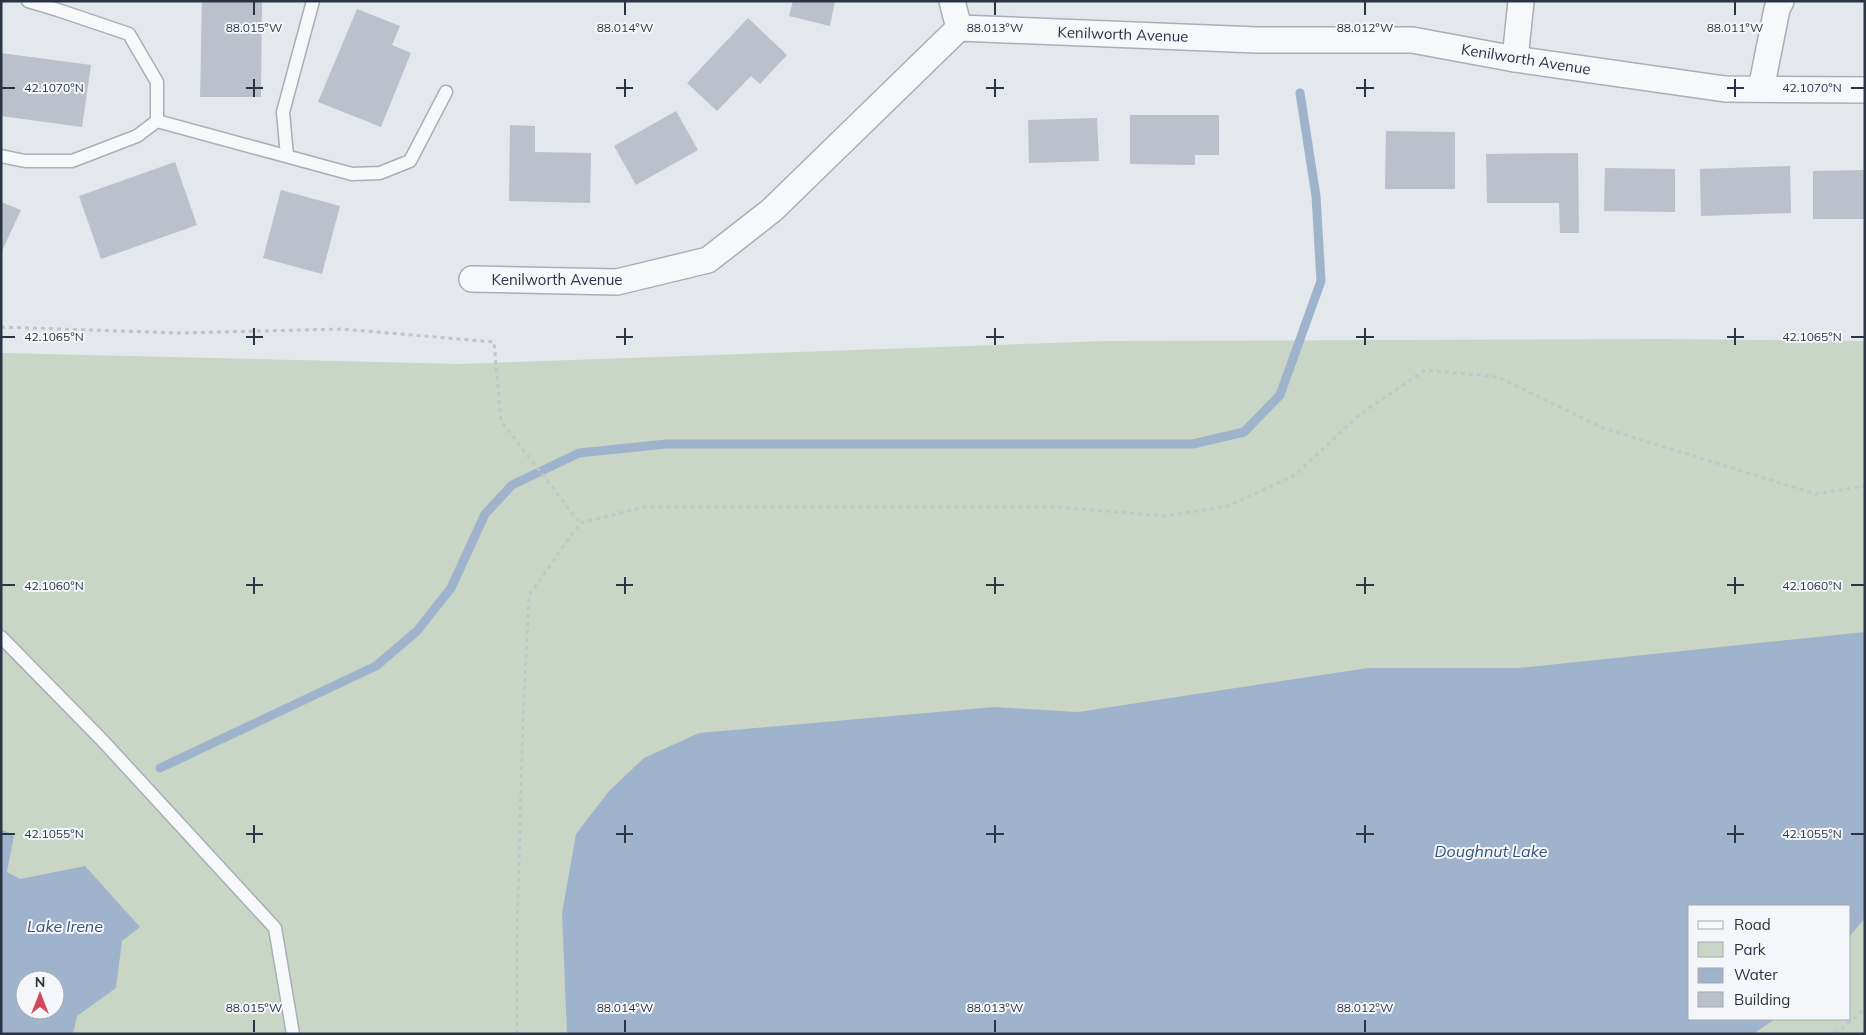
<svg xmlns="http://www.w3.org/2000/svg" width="1866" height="1035" font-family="Mulish,sans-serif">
  <rect width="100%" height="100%" fill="#e4e7ec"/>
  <path fill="#c9d6c5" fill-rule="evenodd" d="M 1667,339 L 1865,341 L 1865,1034 L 1,1034 L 1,353 L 459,364 L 1106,341 ZM 1690,906 L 1850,906 L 1850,1019 L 1690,1019 ZM 25,980 L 55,980 L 55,1010 L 25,1010 Z"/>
  <g fill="#9fb4cc" fill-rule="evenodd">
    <path d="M 1865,632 L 1865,918 L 1850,936 L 1850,906 L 1690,906 L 1690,1019 L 1775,1019 L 1753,1034 L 567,1034 L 562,913 L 576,834 L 609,791 L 644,758 L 699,733 L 994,707 L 1078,712 L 1368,668 L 1518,668 Z"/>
    <path d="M 1,829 L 14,835 L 7,872 L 20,879 L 85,866 L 140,927 L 122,941 L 116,988 L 77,1016 L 73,1034 L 1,1034 ZM 25,980 L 55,980 L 55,1010 L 25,1010 Z"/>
  </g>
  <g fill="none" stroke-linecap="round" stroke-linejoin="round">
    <path stroke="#9fb4cc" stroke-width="9" d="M 160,768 L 376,666 L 417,631 L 451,588 L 485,514 L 512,485 L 579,453 L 666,444 L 1193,444 L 1244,432 L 1280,395 L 1321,281 L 1316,196 L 1300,93"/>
  </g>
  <g fill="#bbc0ca">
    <path d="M 202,1 L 262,1 L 261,97 L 200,97 Z"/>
    <path d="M 793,1 L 835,1 L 830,26 L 789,16 Z"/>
    <path d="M 357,9 L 400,26 L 392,45 L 411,53 L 381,127 L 318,102 Z"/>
    <path d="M 748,18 L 787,55 L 760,84 L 751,76 L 717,111 L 687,83 Z"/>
    <path d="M 1,53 L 91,65 L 82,127 L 1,116 Z"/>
    <path d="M 676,111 L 698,150 L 636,185 L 614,146 Z"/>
    <path d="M 1130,115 L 1219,115 L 1219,155 L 1195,155 L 1195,165 L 1130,164 Z"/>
    <path d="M 1097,118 L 1099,161 L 1029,163 L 1028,120 Z"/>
    <path d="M 510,125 L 535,126 L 535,152 L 591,153 L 590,203 L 509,201 Z"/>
    <path d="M 1386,131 L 1455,132 L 1455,189 L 1385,189 Z"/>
    <path d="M 1578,153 L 1579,233 L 1560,233 L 1559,203 L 1487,203 L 1486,154 Z"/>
    <path d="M 175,162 L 197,225 L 101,259 L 79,196 Z"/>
    <path d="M 1790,166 L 1791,213 L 1701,216 L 1700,169 Z"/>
    <path d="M 1605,168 L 1675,169 L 1675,212 L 1604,211 Z"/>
    <path d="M 1865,170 L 1865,219 L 1813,219 L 1813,171 Z"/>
    <path d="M 281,190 L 340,206 L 322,274 L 263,258 Z"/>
    <path d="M 1,202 L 21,210 L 1,253 Z"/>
  </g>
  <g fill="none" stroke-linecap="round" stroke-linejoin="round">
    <defs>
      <g id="lane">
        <path d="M 157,121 L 352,174 L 380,173 L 410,161 L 446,92"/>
        <path d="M 1,156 L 25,161 L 72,161 L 137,136 L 157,121 L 157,82 L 129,34 L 58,10 L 28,1"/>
        <path d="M 287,156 L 283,112 L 313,1"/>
        <path d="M 1,637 L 103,741 L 275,928 L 293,1034"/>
      </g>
      <g id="street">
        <path d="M 952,1 L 959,28"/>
        <path d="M 1515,59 L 1521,1"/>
        <path d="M 1761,89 L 1777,9 L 1781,1"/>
        <path d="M 472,279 L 617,282 L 708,260 L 772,210 L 959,28 L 1257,40 L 1412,40 L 1515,59 L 1725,89 L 1865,90"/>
      </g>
    </defs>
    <use href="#lane" stroke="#a9aeb7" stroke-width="15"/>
    <use href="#street" stroke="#a9aeb7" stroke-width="28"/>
    <g stroke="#c2c5cb" stroke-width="3" stroke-dasharray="4 4" stroke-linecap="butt">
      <path d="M 1,327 L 180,333 L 342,329 L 494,342 L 501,421 L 580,523"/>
      <path d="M 517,1034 L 517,934 L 523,719 L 529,595 L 580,523 L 644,507 L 1057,507 L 1165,516 L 1228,506 L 1295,475 L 1359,415 L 1425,370 L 1498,377 L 1603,428 L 1816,494 L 1865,486"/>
      <path d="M 1835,1034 L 1865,1009"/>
    </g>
    <use href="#lane" stroke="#f7f8fa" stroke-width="12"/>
    <use href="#street" stroke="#f7f8fa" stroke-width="25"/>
  </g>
  <path fill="none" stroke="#2b3445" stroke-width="2" d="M 254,2 L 254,15M 625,2 L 625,15M 995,2 L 995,15M 1365,2 L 1365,15M 1735,2 L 1735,15M 254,79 L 254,97M 625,79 L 625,97M 995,79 L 995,97M 1365,79 L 1365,97M 1735,79 L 1735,97M 2,88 L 15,88M 246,88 L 263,88M 616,88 L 633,88M 986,88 L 1004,88M 1356,88 L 1374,88M 1727,88 L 1744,88M 1851,88 L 1864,88M 254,328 L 254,345M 625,328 L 625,345M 995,328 L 995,345M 1365,328 L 1365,345M 1735,328 L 1735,345M 2,337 L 15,337M 246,337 L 263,337M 616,337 L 633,337M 986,337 L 1004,337M 1356,337 L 1374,337M 1727,337 L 1744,337M 1851,337 L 1864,337M 254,577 L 254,594M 625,577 L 625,594M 995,577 L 995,594M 1365,577 L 1365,594M 1735,577 L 1735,594M 2,585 L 15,585M 246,585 L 263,585M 616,585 L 633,585M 986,585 L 1004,585M 1356,585 L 1374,585M 1727,585 L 1744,585M 1851,585 L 1864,585M 254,825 L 254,843M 625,825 L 625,843M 995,825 L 995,843M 1365,825 L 1365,843M 1735,825 L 1735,843M 2,834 L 15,834M 246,834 L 263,834M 616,834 L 633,834M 986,834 L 1004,834M 1356,834 L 1374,834M 1727,834 L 1744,834M 1851,834 L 1864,834M 254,1020 L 254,1032M 625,1020 L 625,1032M 995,1020 L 995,1032M 1365,1020 L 1365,1032"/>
  <g text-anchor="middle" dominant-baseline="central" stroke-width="4" stroke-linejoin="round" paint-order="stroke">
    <g font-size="15" fill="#2b3445" stroke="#f4f6f9">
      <text transform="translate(1123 34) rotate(2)">Kenilworth Avenue</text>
      <text transform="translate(1526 59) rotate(9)">Kenilworth Avenue</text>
      <text x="557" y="279">Kenilworth Avenue</text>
    </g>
    <g font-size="16" font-style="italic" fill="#34527a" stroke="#f4f6f9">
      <text x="1491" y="851">Doughnut Lake</text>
      <text x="65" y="926">Lake Irene</text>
    </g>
  </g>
  <g font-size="12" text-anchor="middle" fill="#2b3445" stroke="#f4f6f9" stroke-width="4" stroke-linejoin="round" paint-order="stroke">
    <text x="254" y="32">88.015°W</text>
    <text x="625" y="32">88.014°W</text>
    <text x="995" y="32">88.013°W</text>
    <text x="1365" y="32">88.012°W</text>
    <text x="1735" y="32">88.011°W</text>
    <text x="54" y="92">42.1070°N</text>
    <text x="1812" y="92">42.1070°N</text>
    <text x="54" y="341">42.1065°N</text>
    <text x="1812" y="341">42.1065°N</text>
    <text x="54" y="590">42.1060°N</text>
    <text x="1812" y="590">42.1060°N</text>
    <text x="54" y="838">42.1055°N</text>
    <text x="1812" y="838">42.1055°N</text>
    <text x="254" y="1012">88.015°W</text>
    <text x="625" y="1012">88.014°W</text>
    <text x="995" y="1012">88.013°W</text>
    <text x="1365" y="1012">88.012°W</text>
  </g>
  <rect width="1866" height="1035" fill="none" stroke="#2b3445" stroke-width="5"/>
  <rect x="1688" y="905" width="162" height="115" fill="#f4f6f9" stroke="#a4a8b1"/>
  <rect x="1698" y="921" width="25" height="8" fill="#f7f8fa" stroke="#a4a8b1"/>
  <text x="1734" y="930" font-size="15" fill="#2b3445">Road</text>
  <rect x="1698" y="942" width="25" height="15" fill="#c9d6c5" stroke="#a4a8b1"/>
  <text x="1734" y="955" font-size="15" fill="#2b3445">Park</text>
  <rect x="1698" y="968" width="25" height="15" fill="#9fb4cc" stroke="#a4a8b1"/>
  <text x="1734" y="980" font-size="15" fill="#2b3445">Water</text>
  <rect x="1698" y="992" width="25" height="15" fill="#bbc0ca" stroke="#a4a8b1"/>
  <text x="1734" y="1005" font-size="15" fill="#2b3445">Building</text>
  <g transform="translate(40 995)"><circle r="24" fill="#f4f6f9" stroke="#a4a8b1"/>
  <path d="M0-4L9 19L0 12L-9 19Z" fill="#d1495b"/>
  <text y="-8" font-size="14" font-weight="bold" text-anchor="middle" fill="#2b3445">N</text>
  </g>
</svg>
